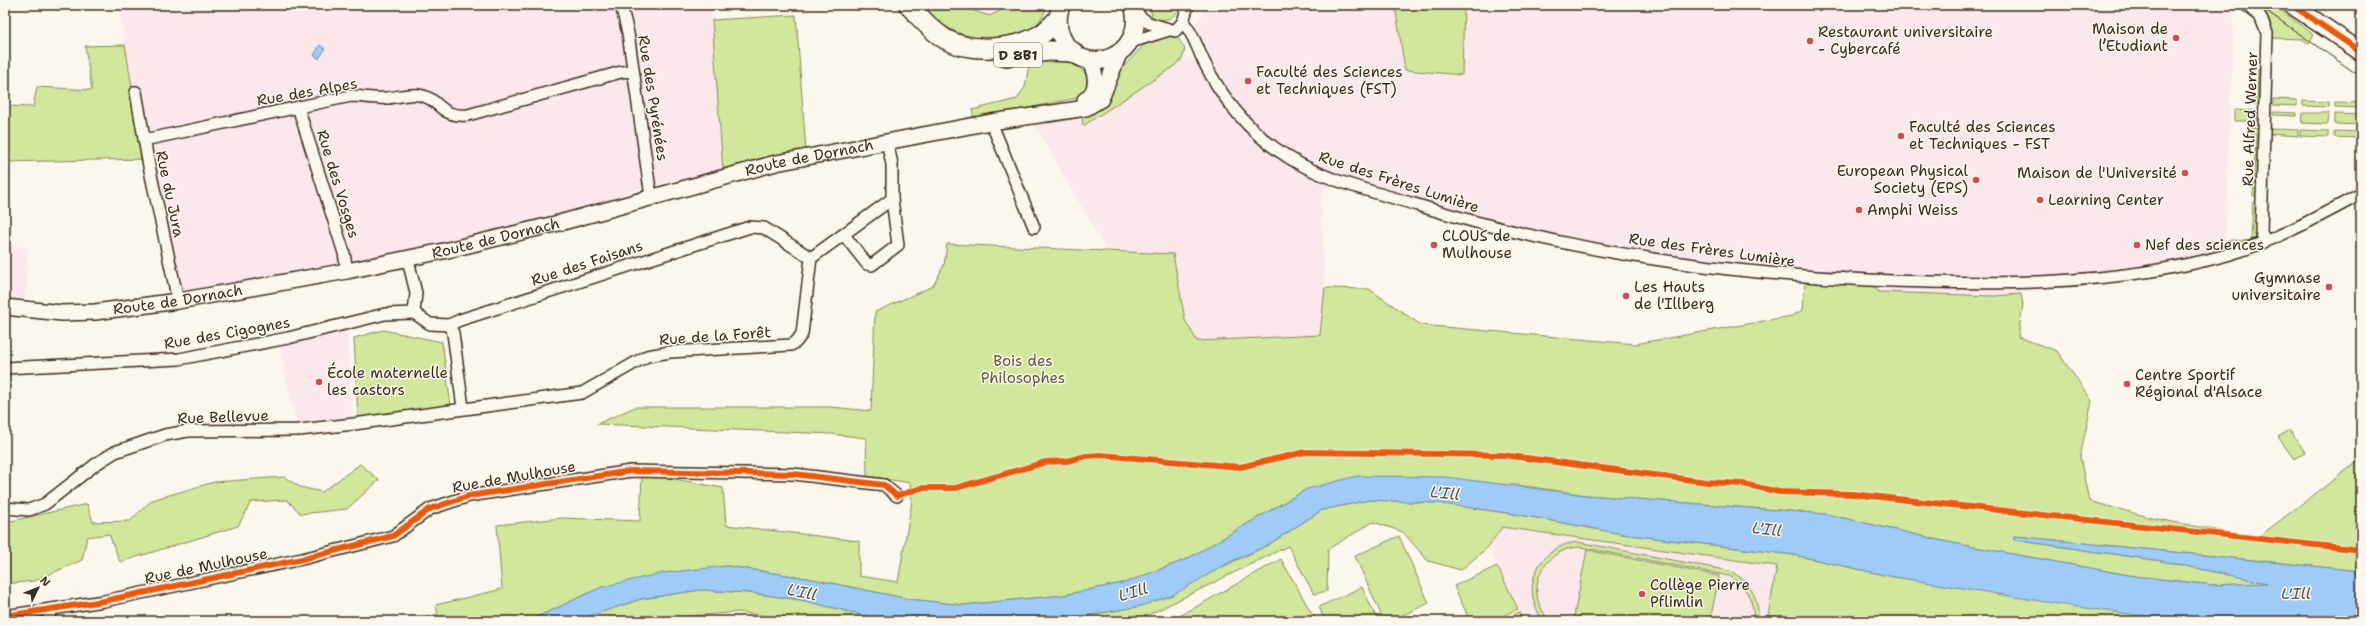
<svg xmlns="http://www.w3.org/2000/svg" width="2366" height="626" font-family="'Shantell Sans',sans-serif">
  <rect width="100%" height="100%" fill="#fbf7ec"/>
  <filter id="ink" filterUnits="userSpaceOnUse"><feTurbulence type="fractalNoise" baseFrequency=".025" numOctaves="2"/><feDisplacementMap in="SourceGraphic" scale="8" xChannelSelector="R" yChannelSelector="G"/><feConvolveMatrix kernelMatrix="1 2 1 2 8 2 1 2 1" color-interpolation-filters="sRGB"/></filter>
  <g filter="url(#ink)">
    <g fill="#fae8ea">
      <path d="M 119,5 L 711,5 L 723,170 L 637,189 L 590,211 L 419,251 L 174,294 L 147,183 Z"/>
      <path d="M 970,5 L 1011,5 L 990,16 L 974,11 Z"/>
      <path d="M 1211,5 L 1395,5 L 1405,70 L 1462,75 L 1464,5 L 2234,5 L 2225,248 L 2219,253 L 2021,294 L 1994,296 L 1878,292 L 1873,284 L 1805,282 L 1630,250 L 1476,216 L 1334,172 L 1320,200 L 1325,288 L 1320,335 L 1197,341 L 1185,320 L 1173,254 L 1107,251 L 1035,125 L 1082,117 L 1083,126 L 1173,67 L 1184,55 L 1218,73 L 1196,26 L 1205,9 Z"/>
      <path d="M 5,246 L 28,248 L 25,301 L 5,299 Z"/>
      <path d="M 347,328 L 352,420 L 296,422 L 279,344 Z"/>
      <path d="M 1502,527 L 1778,566 L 1767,621 L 1525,621 L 1488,547 Z"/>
    </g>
    <g fill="#d1e79c" stroke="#86885d">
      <path d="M 921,5 L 970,5 L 974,11 L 990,16 L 1011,5 L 1047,5 C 1032,61 948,43 921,5 Z"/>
      <path d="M 1149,5 L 1184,5 C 1174,16 1168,23 1153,19 Z"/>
      <path d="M 1395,5 L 1464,5 L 1462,75 L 1405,70 Z"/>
      <path d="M 2254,5 L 2274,5 L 2314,35 L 2309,44 L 2302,39 L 2272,38 Z"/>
      <path d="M 796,15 L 806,152 L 723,170 L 712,20 Z"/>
      <path d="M 1167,36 L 1178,38 L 1185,49 L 1182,59 L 1173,67 L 1083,126 L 1082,117 L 1048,123 L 1089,111 L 1116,74 L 1146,43 Z"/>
      <path d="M 125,45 L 144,159 L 5,162 L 5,106 L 33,107 L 37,87 L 92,90 L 85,46 Z"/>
      <path d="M 1030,59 C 1055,60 1079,58 1091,82 L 1083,96 L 1077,98 L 974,119 L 972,110 L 1017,99 L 1025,87 Z"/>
      <path d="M 2258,69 L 2261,70 L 2261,104 L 2248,104 L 2248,99 L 2257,99 Z"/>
      <path d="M 2273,99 L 2297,100 L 2297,106 L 2273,105 Z"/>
      <path d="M 2303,101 L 2329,102 L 2329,107 L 2303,106 Z"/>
      <path d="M 2335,102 L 2361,103 L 2361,108 L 2335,107 Z"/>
      <path d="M 2234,110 L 2257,111 L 2257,121 L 2234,121 Z"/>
      <path d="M 2273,112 L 2297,113 L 2297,116 L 2273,115 Z"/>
      <path d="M 2303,113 L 2329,113 L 2328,124 L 2302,123 Z"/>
      <path d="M 2335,114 L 2361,115 L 2361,125 L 2335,124 Z"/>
      <path d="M 2247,128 L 2260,129 L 2257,195 L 2253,196 L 2256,134 L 2247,133 Z"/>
      <path d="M 2269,129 L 2298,130 L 2298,136 L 2269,134 Z"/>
      <path d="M 2300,130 L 2328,131 L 2328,137 L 2300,136 Z"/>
      <path d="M 2334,131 L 2361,132 L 2361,138 L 2334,137 Z"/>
      <path d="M 2253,201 L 2257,205 L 2256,241 L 2229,252 L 2230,240 L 2251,241 Z"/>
      <path d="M 947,244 L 1173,254 L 1185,320 L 1197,341 L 1320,335 L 1325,288 L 1369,289 L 1421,325 L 1635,344 L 1792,316 L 1803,310 L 1805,282 L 1873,284 L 1878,292 L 1994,296 L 2021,294 L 2023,304 L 2018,337 L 2057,351 L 2092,401 L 2080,457 L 2089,501 L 2152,518 L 2257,538 L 2361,459 L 2361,571 L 2014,536 L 2014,540 L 2162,561 L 2269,583 L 2213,585 L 2134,576 L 1952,543 L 1826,514 L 1586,495 L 1517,485 L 1307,489 L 1187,559 L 1127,582 L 1064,595 L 963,605 L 909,599 L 807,578 L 727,566 L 602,587 L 528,621 L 411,621 L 438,614 L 436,605 L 502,589 L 497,525 L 562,518 L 640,521 L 642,477 L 669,478 L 723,488 L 726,525 L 859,541 L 859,576 L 898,582 L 912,501 L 910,483 L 867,476 L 866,438 L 831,434 L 597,424 L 635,407 L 831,407 L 871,411 L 875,312 L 933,286 L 944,265 Z"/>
      <path d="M 383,330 L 442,342 L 451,406 L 358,419 L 354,338 Z"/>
      <path d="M 2290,430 L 2305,452 L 2294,459 L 2278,437 Z"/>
      <path d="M 360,464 L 379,480 L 347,509 L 301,514 L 287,500 L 251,502 L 238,526 L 120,562 L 109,534 L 87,537 L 82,560 L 34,581 L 5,584 L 7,522 L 87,504 L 93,522 L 130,521 L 152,500 L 214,482 L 284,477 L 300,487 L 322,492 Z"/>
      <path d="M 1369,500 L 1437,503 L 1521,515 L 1622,534 L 1794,555 L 1889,576 L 2187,621 L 1767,621 L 1777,566 L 1502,527 L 1488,547 L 1461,570 L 1428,561 L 1403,532 L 1373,522 L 1328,549 L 1327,591 L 1314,594 L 1288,546 L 1146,616 L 1116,621 L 1057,621 L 1141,606 L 1268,545 L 1322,510 Z"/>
      <path d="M 1399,536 L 1429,603 L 1390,621 L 1384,621 L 1355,556 Z"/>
      <path d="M 1578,542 L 1730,571 C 1750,581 1760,599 1758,621 L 1753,621 C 1755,602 1746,585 1729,576 L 1580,547 C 1542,548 1521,594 1551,621 L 1544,621 C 1518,590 1538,545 1578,542 Z"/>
      <path d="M 1587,550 L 1719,576 L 1710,621 L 1573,621 Z"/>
      <path d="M 1281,559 L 1316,621 L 1180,621 L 1178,617 Z"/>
      <path d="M 1497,566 L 1518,609 L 1491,621 L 1470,621 L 1454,586 Z"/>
      <path d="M 1362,587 L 1378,621 L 1325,621 L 1319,607 Z"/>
      <path d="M 700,590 L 751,593 L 801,600 L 887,621 L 797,621 L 738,612 L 637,621 L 575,621 L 641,599 Z"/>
      <path d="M 1519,612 L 1523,621 L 1501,621 Z"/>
    </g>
    <g fill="#9ecbf8" stroke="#768ba1">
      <path d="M 320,45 L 325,49 L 319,59 L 314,55 Z"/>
      <path d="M 1357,476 L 1445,477 L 1586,495 L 1826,514 L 1952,543 L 2134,576 L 2213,585 L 2267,583 L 2162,561 L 2014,540 L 2014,536 L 2361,571 L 2361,621 L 2313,619 L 2308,621 L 2179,621 L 2064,605 L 1889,576 L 1794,555 L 1622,534 L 1521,515 L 1437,503 L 1369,500 L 1322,510 L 1268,545 L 1230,562 L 1173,595 L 1141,606 L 1057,621 L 887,621 L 801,600 L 751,593 L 700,590 L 641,599 L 575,621 L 528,621 L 602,587 L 663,573 L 727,566 L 807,578 L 909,599 L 963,605 L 1064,595 L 1127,582 L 1187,559 L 1307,489 Z"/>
    </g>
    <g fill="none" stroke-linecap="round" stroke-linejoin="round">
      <defs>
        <g id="street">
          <path d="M 621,5 L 628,33 L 651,197"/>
          <path d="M 2246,5 L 2260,16 L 2267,33 L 2261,232 L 2265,241"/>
          <path d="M 1136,14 L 1149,23 L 1175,31 L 1183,22 C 1194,34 1197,48 1204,62 C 1223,100 1251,134 1288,157 C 1325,181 1372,191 1414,204 C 1560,250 1716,273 1869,280 C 1987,285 2111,287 2227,255 C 2273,242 2318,217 2361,194"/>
          <path d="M 1183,22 L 1188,5"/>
          <path d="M 1131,42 L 1169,30"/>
          <path d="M 136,92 L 148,161 L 178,301"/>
          <path d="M 298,107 L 344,253 L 347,271"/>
          <path d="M 991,122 L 1034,227"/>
          <path d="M 144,140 L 351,96 C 362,96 374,99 385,98 C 396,98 408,93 419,95 C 440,98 439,118 468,115 L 621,72 L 633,71"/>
          <path d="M 844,235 L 867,264 L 872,265 L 898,245 L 892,199 L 892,164 L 887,142"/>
          <path d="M 811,258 L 892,199"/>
          <path d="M 408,260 L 416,293 L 414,313"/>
          <path d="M 5,368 L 179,359 L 288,338 L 385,314 L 414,313 L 430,324 L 449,325"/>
          <path d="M 463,408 L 453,333 L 449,325 L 460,320 L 750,227 L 764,228 L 811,258"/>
          <path d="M 5,508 L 29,510 L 45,504 L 96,464 L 115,452 L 165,435 L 188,431 L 299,430 L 354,424 L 582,393 L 647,356 L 670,352 L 791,345 L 796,342 L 802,334 L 811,258"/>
          <path d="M 49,611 L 50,621"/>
          <path d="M 5,616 L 104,601 L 302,559 L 393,536 L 430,509 L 469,496 L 631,471 L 794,474 L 884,485 L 897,496"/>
        </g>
        <g id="secondary">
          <path d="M 1085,100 C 1100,90 1097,74 1088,59"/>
          <path id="s1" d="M 5,307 L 62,313 L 95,312 L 178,301 L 347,271 L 448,250 L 563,222 L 776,163 L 991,122 L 1086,108 L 1101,99 L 1119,54"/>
        </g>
        <g id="primary">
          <path d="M 1061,5 C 1057,16 1057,27 1062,38 C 1083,83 1149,55 1133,5"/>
          <path d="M 2292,5 L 2361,52"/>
        </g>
        <g id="highway">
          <path d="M 909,5 C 920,18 931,30 945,39 C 969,53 1014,50 1038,36 C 1046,32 1051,26 1057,20"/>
          <path d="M 1006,56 L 1049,51 L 1073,52"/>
        </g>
      </defs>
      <use href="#street" stroke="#3b2a1e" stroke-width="14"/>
      <use href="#secondary" stroke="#3b2a1e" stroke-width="18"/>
      <use href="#primary" stroke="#3b2a1e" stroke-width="20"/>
      <use href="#highway" stroke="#3b2a1e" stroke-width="22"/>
      <use href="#street" stroke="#fbf7ec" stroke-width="11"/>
      <use href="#secondary" stroke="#fbf7ec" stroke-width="15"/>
      <use href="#primary" stroke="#fbf7ec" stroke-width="17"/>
      <use href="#highway" stroke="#fbf7ec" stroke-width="19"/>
      <path stroke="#3b2a1e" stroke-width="1" d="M 2258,5 L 2361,77"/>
      <defs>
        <g id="cycleway">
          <path d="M 2292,5 L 2361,52"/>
          <path d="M 5,616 L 104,601 L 302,559 L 393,536 L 430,509 L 469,496 L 631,471 L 794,474 L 884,485 L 897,496 L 921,488 L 956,488 L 1046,462 L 1067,461 L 1086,456 L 1100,455 L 1240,467 L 1305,452 L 1503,455 L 1707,482 L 1743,484 L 1779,492 L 1852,494 L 2361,550"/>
        </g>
      </defs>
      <use href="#cycleway" stroke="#fbf7ec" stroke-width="8"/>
      <use href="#cycleway" stroke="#e8590c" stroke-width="6"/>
    </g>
  </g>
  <g fill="#d1495b" stroke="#fbf7ec" stroke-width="1.5">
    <circle cx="2176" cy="38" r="4"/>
    <circle cx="1810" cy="41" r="4"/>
    <circle cx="1248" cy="81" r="4"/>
    <circle cx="1901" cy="136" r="4"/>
    <circle cx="2185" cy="173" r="4"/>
    <circle cx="1976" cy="180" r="4"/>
    <circle cx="2040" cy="200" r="4"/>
    <circle cx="1859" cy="210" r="4"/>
    <circle cx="1434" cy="245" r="4"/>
    <circle cx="2137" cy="245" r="4"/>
    <circle cx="2329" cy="287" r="4"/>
    <circle cx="1626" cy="296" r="4"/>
    <circle cx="319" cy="382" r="4"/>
    <circle cx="2127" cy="384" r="4"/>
    <circle cx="1642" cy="594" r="4"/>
  </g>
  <g text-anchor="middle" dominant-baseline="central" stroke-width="3" stroke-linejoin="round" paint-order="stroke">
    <rect fill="#fbf7ec" stroke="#75685c" stroke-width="1" x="994" y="43" width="48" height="24" rx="3"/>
    <g font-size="14" font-weight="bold" fill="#3b2a1e">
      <text x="1018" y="55">D 8B1</text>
    </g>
    <g font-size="15" fill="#3b2a1e" stroke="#fbf7ec" text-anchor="start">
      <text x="2168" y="29" text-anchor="end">Maison de<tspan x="2168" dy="17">l’Etudiant</tspan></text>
      <text x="1818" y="32">Restaurant universitaire<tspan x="1818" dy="17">- Cybercafé</tspan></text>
      <text x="1256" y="72">Faculté des Sciences<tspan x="1256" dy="17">et Techniques (FST)</tspan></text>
      <text x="1909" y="127">Faculté des Sciences<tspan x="1909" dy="17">et Techniques - FST</tspan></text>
      <text x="1968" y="171" text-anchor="end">European Physical<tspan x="1968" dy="17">Society (EPS)</tspan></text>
      <text x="2177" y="173" text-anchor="end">Maison de l'Université</text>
      <text x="2048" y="200">Learning Center</text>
      <text x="1867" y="210">Amphi Weiss</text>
      <text x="1442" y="236">CLOUS de<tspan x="1442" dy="17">Mulhouse</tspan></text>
      <text x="2145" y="245">Nef des sciences</text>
      <text x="2321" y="278" text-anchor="end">Gymnase<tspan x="2321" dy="17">universitaire</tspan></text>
      <text x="1634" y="287">Les Hauts<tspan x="1634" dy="17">de l'Illberg</tspan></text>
      <text x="327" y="373">École maternelle<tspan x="327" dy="17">les castors</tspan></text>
      <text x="2135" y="375">Centre Sportif<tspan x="2135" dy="17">Régional d'Alsace</tspan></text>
      <text x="1650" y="585">Collège Pierre<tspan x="1650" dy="17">Pflimlin</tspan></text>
    </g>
    <g font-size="15" fill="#3b2a1e" stroke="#fbf7ec">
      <text transform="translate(307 92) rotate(-10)">Rue des Alpes</text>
      <text transform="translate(653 98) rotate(81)">Rue des Pyrénées</text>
      <text transform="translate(2250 119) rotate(-88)">Rue Alfred Werner</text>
      <text stroke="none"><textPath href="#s1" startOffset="822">Route de Dornach</textPath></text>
      <text transform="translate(1399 182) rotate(18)">Rue des Frères Lumière</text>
      <text transform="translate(338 184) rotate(73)">Rue des Vosges</text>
      <text transform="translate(170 194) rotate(78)">Rue du Jura</text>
      <text stroke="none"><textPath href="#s1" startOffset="498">Route de Dornach</textPath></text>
      <text transform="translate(1712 250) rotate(8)">Rue des Frères Lumière</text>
      <text transform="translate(587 263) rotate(-18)">Rue des Faisans</text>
      <text stroke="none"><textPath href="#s1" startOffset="174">Route de Dornach</textPath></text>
      <text transform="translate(227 333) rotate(-10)">Rue des Cigognes</text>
      <text transform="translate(715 336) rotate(-4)">Rue de la Forêt</text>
      <text transform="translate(223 417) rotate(-2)">Rue Bellevue</text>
      <text transform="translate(514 477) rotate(-10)">Rue de Mulhouse</text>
      <text transform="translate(206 566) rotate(-12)">Rue de Mulhouse</text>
    </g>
    <g font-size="15" fill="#60593e" stroke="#fbf7ec">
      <text x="1023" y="361">Bois des<tspan x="1023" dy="17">Philosophes</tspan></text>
    </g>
    <g font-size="16" font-style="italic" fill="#545254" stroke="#fbf7ec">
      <text transform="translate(1445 493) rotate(6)">L'Ill</text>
      <text transform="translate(1767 529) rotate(7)">L'Ill</text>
      <text transform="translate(802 592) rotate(12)">L'Ill</text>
      <text transform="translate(1133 592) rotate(-17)">L'Ill</text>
      <text x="2296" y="593">L'Ill</text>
    </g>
  </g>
  <rect width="2366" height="626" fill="none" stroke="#fbf7ec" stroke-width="20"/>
  <rect x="10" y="10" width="2346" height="606" fill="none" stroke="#3b2a1e" stroke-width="1.5" filter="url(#ink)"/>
  <g transform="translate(38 588) rotate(47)" stroke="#fbf7ec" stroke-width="3" paint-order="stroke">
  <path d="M0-3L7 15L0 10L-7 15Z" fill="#3b2a1e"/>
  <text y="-6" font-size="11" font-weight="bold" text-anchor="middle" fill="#3b2a1e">N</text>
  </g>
</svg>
